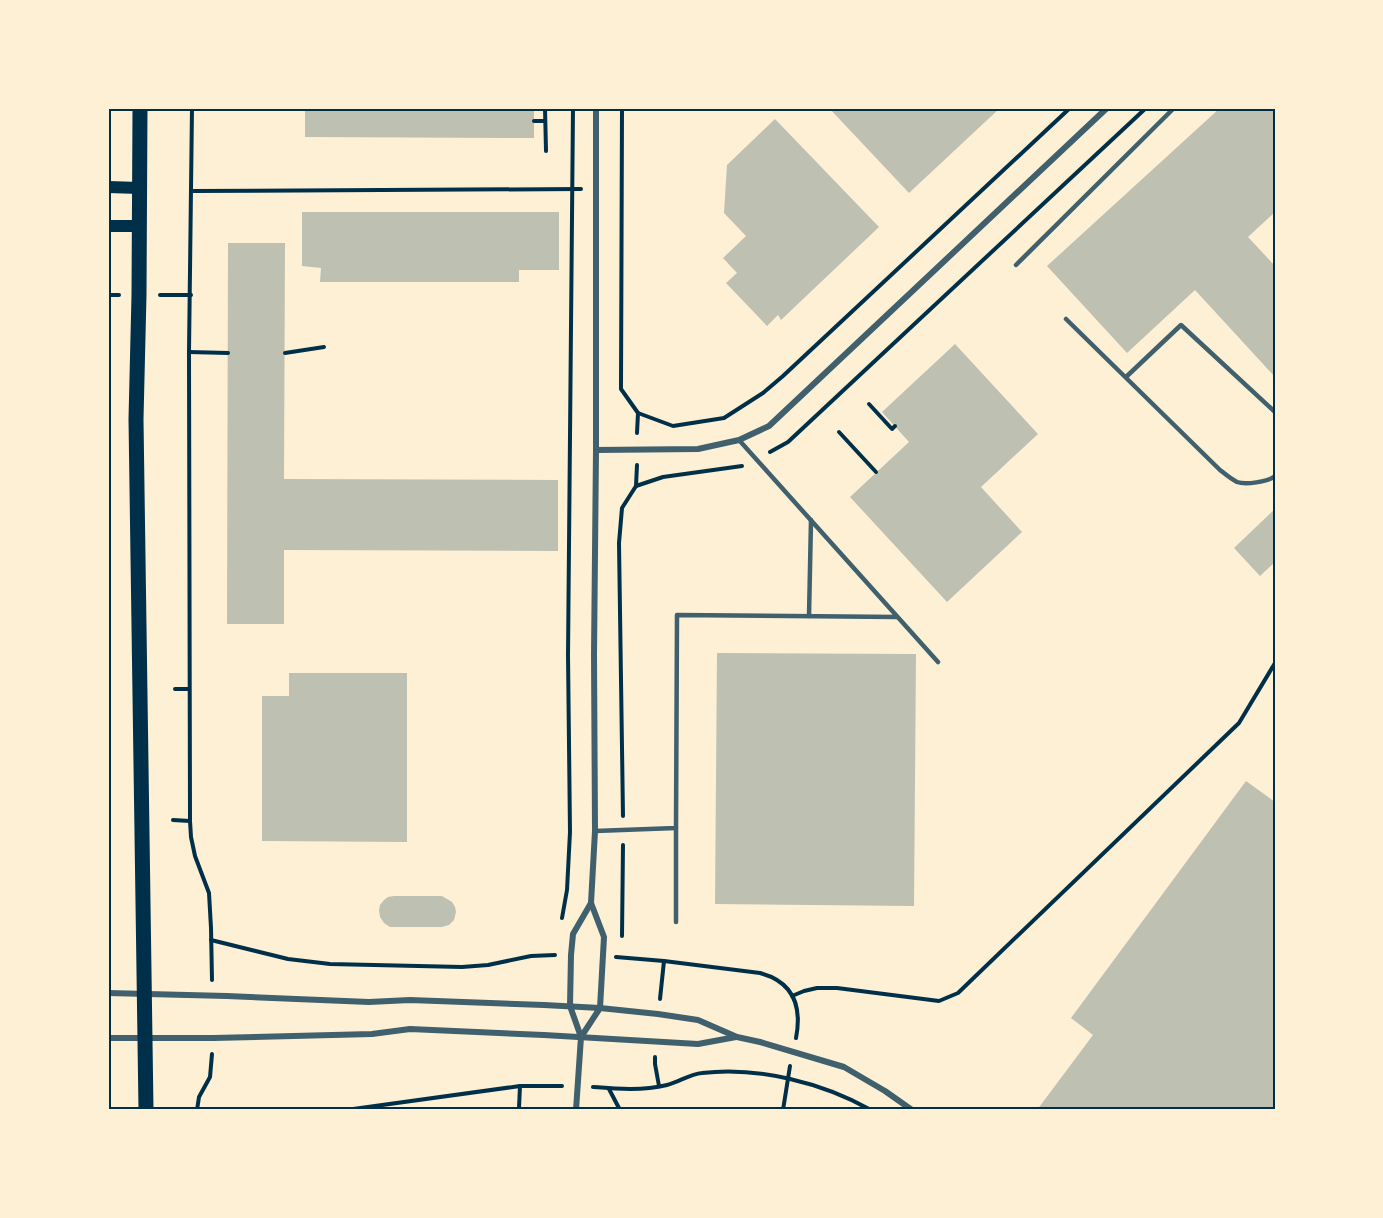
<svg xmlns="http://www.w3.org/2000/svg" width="1383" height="1218" font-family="Karla,sans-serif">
  <rect width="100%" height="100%" fill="#fdf0d5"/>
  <g fill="#bec0b2">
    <path d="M 305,108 L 534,108 L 534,138 L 305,137 Z"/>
    <path d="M 829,108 L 1000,108 L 909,193 Z"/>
    <path d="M 1220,108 L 1275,108 L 1275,212 L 1248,237 L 1275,266 L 1275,377 L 1195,290 L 1127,353 L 1047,266 Z"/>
    <path d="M 775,119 L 879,227 L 781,320 L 778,315 L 767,326 L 726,283 L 737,273 L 723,258 L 746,236 L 724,213 L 727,165 Z"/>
    <path d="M 302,212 L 559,212 L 559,270 L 519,270 L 519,282 L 320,282 L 321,268 L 302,266 Z"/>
    <path d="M 228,243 L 285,243 L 284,479 L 558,480 L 558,551 L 284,550 L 284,624 L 227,624 Z"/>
    <path d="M 955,344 L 1038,434 L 981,487 L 1022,532 L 947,602 L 850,497 L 909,442 L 882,412 Z"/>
    <path d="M 1275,509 L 1275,562 L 1260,576 L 1234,548 Z"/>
    <path d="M 717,653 L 916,654 L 914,906 L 715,904 Z"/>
    <path d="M 289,673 L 407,673 L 407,842 L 262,841 L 262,696 L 289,696 Z"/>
    <path d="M 1246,781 L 1275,802 L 1275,1110 L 1037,1110 L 1093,1035 L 1071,1018 Z"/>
    <path d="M 394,896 L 442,896 L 452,902 L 455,907 L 456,912 L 454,920 L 449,925 L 442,927 L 390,927 L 384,923 L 380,917 L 379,910 L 380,905 L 384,900 L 388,897 Z"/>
  </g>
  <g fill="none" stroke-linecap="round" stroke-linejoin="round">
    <g stroke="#003049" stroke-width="4">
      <path d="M 192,108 L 189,352 L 190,821 L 191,837 L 195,856 L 209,893 L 211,928 L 212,980"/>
      <path d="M 545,108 L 546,151"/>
      <path d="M 622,108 L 621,389 L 638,413 L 637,433"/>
      <path d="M 534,121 L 545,121"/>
      <path d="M 192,191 L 581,189"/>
      <path d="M 108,295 L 119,295"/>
      <path d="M 160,295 L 191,295"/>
      <path d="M 189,352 L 228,353"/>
      <path d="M 285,353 L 324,347"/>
      <path d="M 869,404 L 892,429 L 895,426"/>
      <path d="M 638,413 L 673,426 L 724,418 L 763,393 L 783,376 L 1070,108"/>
      <path d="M 839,432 L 876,472"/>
      <path d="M 770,452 L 788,442 L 1146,108"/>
      <path d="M 636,486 L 663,477 L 742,466"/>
      <path d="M 175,689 L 189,689"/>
      <path d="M 623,816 L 619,543 L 622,508 L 636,486 L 637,465"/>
      <path d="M 173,820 L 190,821"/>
      <path d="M 562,918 L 567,890 L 570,832 L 568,655 L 573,108"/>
      <path d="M 622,936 L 623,845"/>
      <path d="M 211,940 L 288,959 L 330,964 L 462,967 L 488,965 L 531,956 L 555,955"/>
      <path d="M 616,957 L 664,961 L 760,973 C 794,982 802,1007 796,1038"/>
      <path d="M 792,996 L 804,991 L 817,988 L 837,988 L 939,1001 L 958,993 L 1239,723 L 1275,663"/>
      <path d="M 660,999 L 664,961"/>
      <path d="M 655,1057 L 655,1064 L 659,1086"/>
      <path d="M 593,1087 C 618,1089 642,1091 667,1085 C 679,1082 690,1074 702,1073 C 757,1066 823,1083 871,1110"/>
      <path d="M 609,1089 L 620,1110"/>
      <path d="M 197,1110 L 199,1097 L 210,1077 L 212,1054"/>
      <path d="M 346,1110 L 520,1086 L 562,1086"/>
      <path d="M 517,1110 L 519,1108 L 520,1086"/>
      <path d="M 783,1110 L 790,1066"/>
    </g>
    <g stroke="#3f606c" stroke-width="4.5">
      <path d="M 1016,265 L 1174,108"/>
      <path d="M 1066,319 L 1220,470 C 1225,474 1231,479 1237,482 C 1245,485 1268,482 1275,476"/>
      <path d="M 1126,377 L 1181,325 L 1275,412"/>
      <path d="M 739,440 L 938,662"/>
      <path d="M 809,616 L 811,520"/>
      <path d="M 595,831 L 676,828 L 677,615 L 897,617"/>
      <path d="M 676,922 L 676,828"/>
    </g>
    <g stroke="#3f606c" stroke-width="6">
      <path d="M 596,450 L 698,449 L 739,440 L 769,426 L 1107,108"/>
      <path d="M 108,993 L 227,996 L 369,1002 L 410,1000 L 544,1005 L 600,1008 L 658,1014 L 698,1020 L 737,1037 L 760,1042 L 844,1067 L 885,1091 L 912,1110"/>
      <path d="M 581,1037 L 600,1008 L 604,937 L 591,903 L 595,831 L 594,655 L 596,450 L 596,108"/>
      <path d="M 108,1038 L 213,1038 L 372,1034 L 410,1029 L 544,1035 L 698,1044 L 736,1037"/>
      <path d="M 576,1110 L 581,1037 L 570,1006 L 571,955 L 573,934 L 591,903"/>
    </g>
    <g stroke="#003049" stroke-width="12">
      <path d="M 108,187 L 139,188"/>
      <path d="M 108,226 L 139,226"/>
    </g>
    <path stroke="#003049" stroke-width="15" d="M 140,108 L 139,295 L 136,419 L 146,1110"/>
  </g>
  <rect width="1383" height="1218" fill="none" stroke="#fdf0d5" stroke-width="219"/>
  <rect x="110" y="110" width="1164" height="998" fill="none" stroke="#003049" stroke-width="2"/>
</svg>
